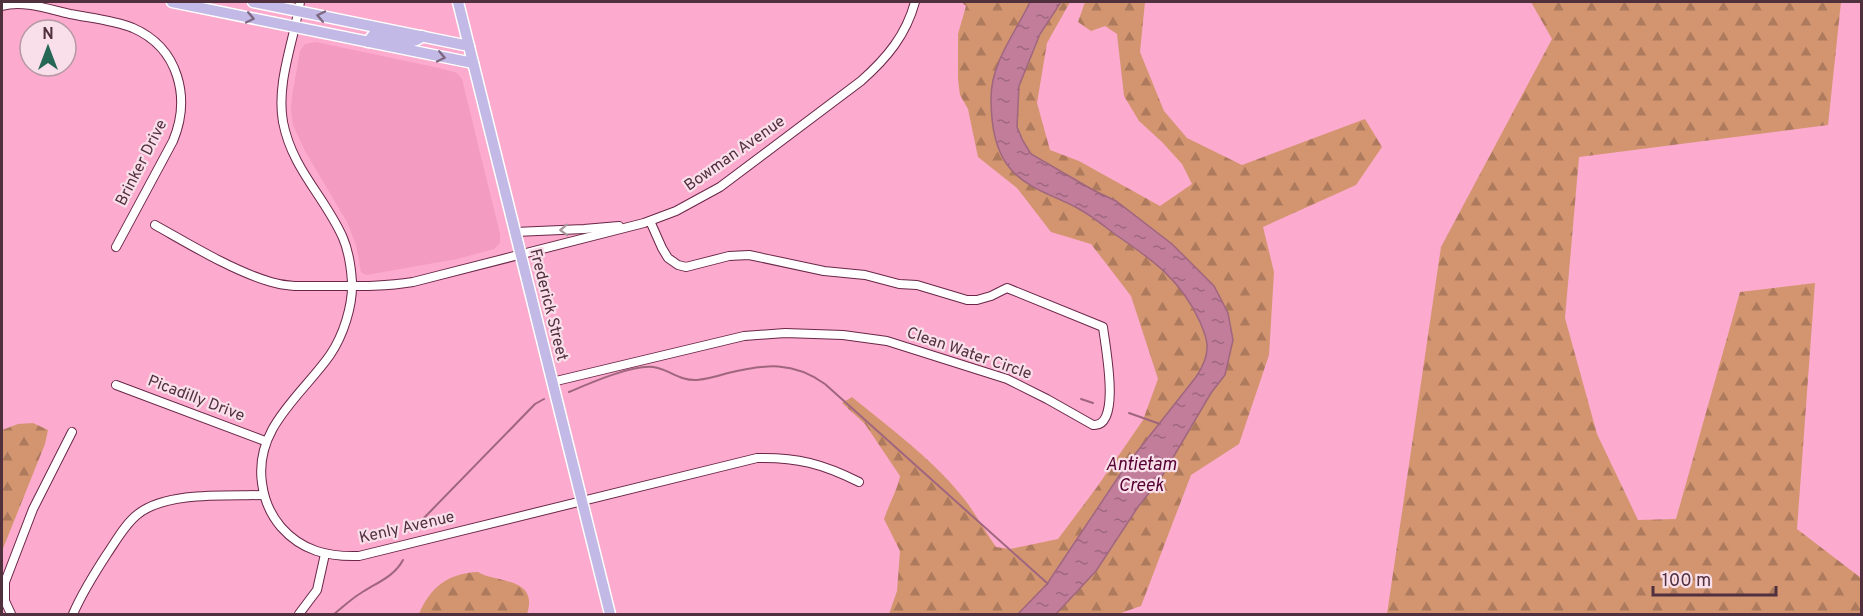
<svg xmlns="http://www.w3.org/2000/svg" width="1863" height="616" font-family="Overpass,sans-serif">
  <defs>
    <pattern id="forest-firs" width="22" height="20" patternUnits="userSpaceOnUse" patternTransform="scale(1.5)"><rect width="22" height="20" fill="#d39570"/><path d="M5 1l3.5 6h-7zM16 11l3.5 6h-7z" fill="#ae7a5d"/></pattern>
    <pattern id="water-ripples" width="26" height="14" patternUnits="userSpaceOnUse" patternTransform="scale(1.5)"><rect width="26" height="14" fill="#c17d9a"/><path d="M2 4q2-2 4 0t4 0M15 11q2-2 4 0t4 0" fill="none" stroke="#9f677f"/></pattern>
  </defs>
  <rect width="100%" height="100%" fill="#fcaacd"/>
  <path fill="#f39bc0" d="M 316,42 L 439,68 L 457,73 L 462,79 L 500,234 L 500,243 L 494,249 L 457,259 L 366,275 L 361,272 L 356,245 L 347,222 L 305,151 L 293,125 L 291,111 L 292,96 L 300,51 L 305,44 Z"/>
  <g fill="url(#forest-firs)">
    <path d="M 961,2 L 1030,2 L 995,71 L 991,95 L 994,132 L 1023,181 L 1079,209 L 1146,255 L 1166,271 L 1183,291 L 1203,328 L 1208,346 L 1204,364 L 1196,377 L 1125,467 L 1047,584 L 1018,614 L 889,614 L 897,591 L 900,551 L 884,519 C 889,504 897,491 900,476 L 865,424 L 842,403 L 852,397 C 892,430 937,462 968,504 C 978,518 986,533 996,547 L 1010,549 L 1058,539 L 1097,487 L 1143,420 L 1158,379 L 1131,296 L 1091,244 L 1051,232 L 1017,188 L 978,157 L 968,109 L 960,95 L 958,79 L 958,34 L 966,6 Z"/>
    <path d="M 1061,2 L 1070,2 L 1047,43 L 1037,103 L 1050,150 L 1079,161 L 1160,206 L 1192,184 L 1182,164 L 1162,142 L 1139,121 L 1124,96 L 1117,34 L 1105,26 L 1091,31 L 1078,22 L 1085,2 L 1145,2 L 1140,52 L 1164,111 L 1187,138 L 1242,165 L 1365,119 L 1382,147 L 1356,185 L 1263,227 L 1274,272 L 1269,355 L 1239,444 L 1191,475 L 1141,606 L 1118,614 L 1056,614 L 1096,571 L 1138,507 L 1161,478 L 1211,393 L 1225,375 L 1233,340 L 1228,313 L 1213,286 L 1172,244 L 1116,201 L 1093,190 L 1031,154 L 1023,141 L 1017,127 L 1019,86 L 1040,34 Z"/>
    <path d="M 1531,2 L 1841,2 L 1828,125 L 1579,157 L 1565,318 L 1597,434 L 1638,520 L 1676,519 L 1740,292 L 1815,283 L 1797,529 L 1861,578 L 1861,614 L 1387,614 L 1441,247 L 1552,39 Z"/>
    <path d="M 33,423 L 48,430 L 45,444 L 2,551 L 2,430 L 18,424 Z"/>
    <path d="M 478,572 C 496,583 539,577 527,614 L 419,614 C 430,587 449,573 478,572 Z"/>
  </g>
  <path fill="url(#water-ripples)" stroke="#9f667e" stroke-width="1.5" d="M 1030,2 L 1061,2 L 1040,34 L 1019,86 L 1017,127 L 1023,141 L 1031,154 L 1093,190 L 1116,201 L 1172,244 L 1214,286 L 1228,313 L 1233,340 L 1225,375 L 1211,393 L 1161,478 L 1138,507 L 1096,571 L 1056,614 L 1018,614 L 1047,584 L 1125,467 L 1196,377 C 1202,368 1207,359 1207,348 C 1208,340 1203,329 1200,322 C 1181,280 1153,260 1116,235 C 1104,226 1092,216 1079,209 C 1056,196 1026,189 1009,167 C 994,149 991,121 991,98 C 991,62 1016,32 1030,2 Z"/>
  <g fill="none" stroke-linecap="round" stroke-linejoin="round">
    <g stroke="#9f667e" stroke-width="2">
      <path d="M 569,392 C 590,383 631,365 653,367 C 669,369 679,381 697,380 C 707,379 718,376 728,373 C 765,364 793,361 825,384 L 1047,583"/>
      <path d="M 1081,399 L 1093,403"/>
      <path d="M 1129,413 L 1160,424"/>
      <path d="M 420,522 L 535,404 L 544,399"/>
      <path d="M 334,614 C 343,607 351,599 361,593 C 376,583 394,577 403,560"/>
    </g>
    <defs>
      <g id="minor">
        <path d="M 300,2 C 294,41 276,82 283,122 C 292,169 325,197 343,238 C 349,252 351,267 352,282 C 353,306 343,336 330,355 C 302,395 254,428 262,483 C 264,499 270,514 281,527 C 302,551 328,557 359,556 L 757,458 C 797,457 823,464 859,482"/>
        <path d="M 2,6 C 23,0 48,9 70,14 C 90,18 113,20 133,28 C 179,48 191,98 173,141 L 116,247"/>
        <path d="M 155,225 C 189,244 233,271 271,282 C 287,287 304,286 321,286 C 352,286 383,287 413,282 L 644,223 L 676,211 L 720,187 L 861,81 C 887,58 906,35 915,2"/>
        <path d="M 515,232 L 584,229 L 619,226"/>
        <path d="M 552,382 L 744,336 L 785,333 L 843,335 L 887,341 L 1007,379 L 1047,399 L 1093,425 C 1122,428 1105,345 1103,327 L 1007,288 L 991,296 L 977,300 L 967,300 L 917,285 L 899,284 L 865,275 L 824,271 L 749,255 L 729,256 L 686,267 L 678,265 L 668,258 L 662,248 L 650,221"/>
        <path d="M 116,385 L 265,441"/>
        <path d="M 11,614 L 5,601 L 5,582 L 33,509 L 72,432"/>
        <path d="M 73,614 C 82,593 94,574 107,554 C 116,541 125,524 138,514 C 167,491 228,496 264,495"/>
        <path d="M 299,614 L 317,590 L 325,554"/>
      </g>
      <g id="major">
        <path d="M 172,2 L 473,63"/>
        <path d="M 253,2 L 469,46"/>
        <path d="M 458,2 L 610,614"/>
        <path d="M 368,42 L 374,34 C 388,36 411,48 422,36"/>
      </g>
    </defs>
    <use href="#minor" stroke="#6a2648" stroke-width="10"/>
    <use href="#major" stroke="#fff" stroke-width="13"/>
    <use href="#minor" stroke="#fff" stroke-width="8"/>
    <use href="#major" stroke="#c2b9e6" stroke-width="10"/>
  </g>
  <defs><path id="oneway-chevron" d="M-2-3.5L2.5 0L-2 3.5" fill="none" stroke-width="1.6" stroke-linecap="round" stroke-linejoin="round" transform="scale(1.5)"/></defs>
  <g stroke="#7e6781">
    <use href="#oneway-chevron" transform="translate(321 16) rotate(-168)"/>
    <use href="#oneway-chevron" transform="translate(250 18) rotate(12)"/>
    <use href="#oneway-chevron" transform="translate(441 57) rotate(12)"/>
  </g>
  <use stroke="#a8989e" href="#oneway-chevron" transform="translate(564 230) rotate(178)"/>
  <g text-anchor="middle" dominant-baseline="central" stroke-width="4.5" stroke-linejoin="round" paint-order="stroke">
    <g font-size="16" fill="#51303e" stroke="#f9dfe9">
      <text transform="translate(735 154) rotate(-35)">Bowman Avenue</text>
      <text transform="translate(142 163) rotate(-63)">Brinker Drive</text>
      <text transform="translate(548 305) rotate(76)">Frederick Street</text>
      <text transform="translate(969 354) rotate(19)">Clean Water Circle</text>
      <text transform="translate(196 399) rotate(21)">Picadilly Drive</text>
      <text transform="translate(407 528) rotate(-13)">Kenly Avenue</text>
    </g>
    <g font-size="18" font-style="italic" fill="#550032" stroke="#f9dfe9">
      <text x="1141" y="465">Antietam<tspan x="1141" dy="21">Creek</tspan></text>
    </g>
  </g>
  <rect width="1863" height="616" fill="none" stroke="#51303e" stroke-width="6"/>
  <g transform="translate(48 48)"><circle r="28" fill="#f9dfe9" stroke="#b699a5" stroke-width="1.5"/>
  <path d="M0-4.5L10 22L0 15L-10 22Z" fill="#266756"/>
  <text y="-9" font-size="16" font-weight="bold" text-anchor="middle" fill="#51303e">N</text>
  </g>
  <path d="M1653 586v9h123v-9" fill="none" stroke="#51303e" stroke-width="3"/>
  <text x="1662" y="586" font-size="18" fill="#51303e" stroke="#f9dfe9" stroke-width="4.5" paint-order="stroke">100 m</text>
</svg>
